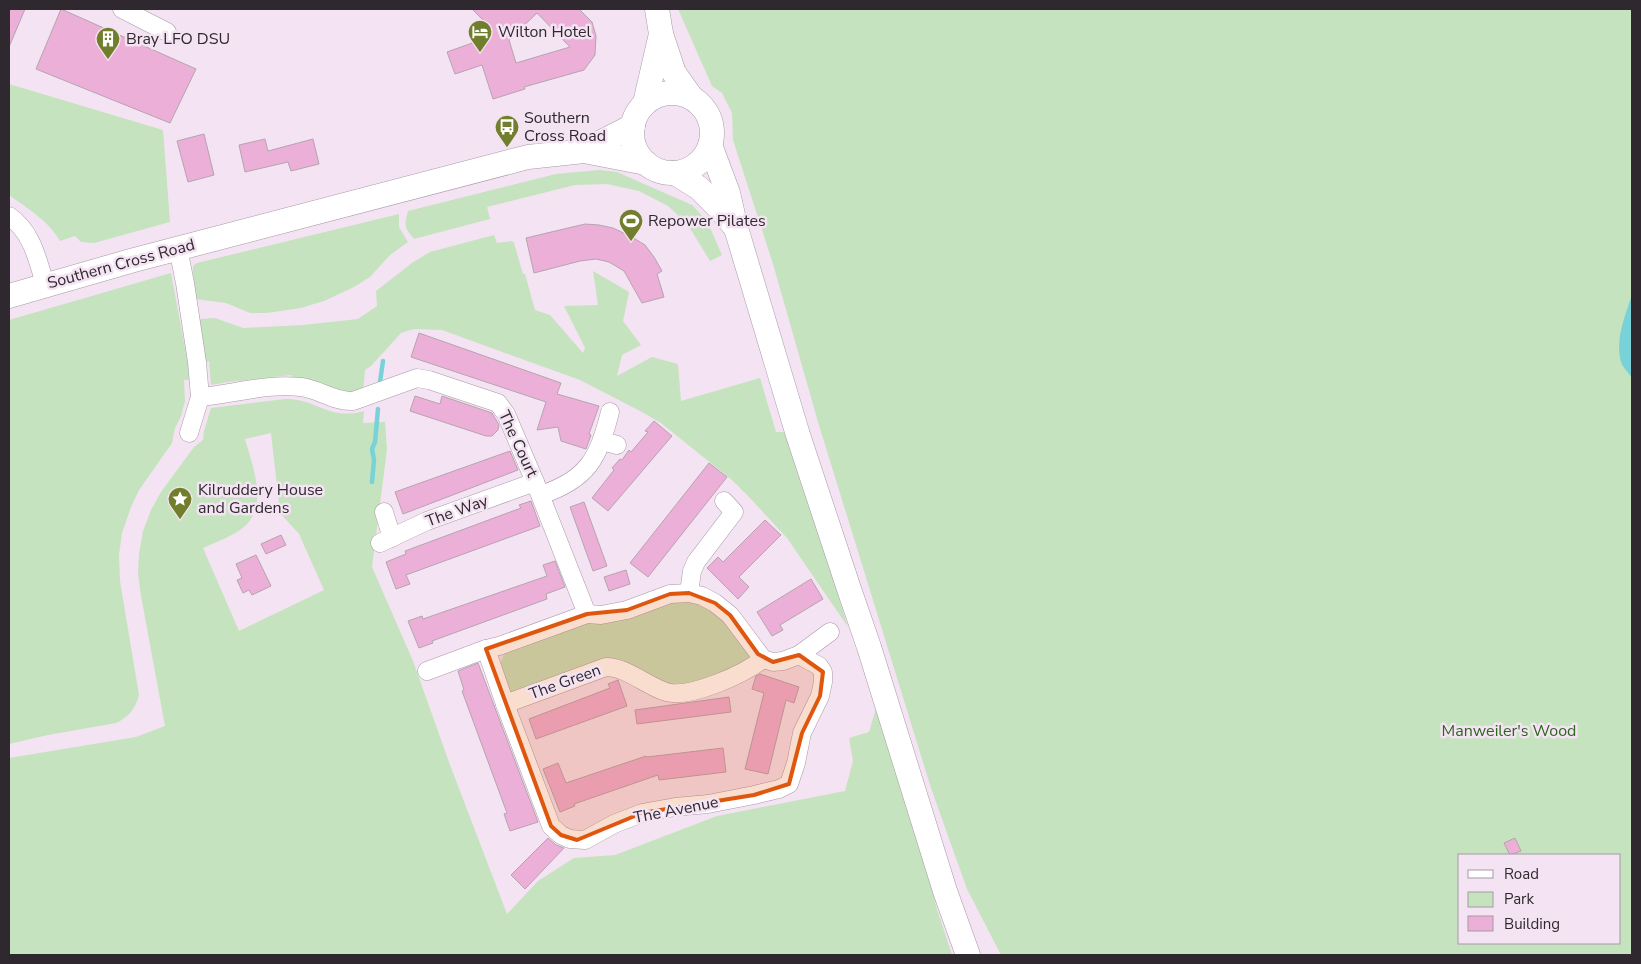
<svg xmlns="http://www.w3.org/2000/svg" width="1641" height="964" font-family="'Nunito Sans',sans-serif">
  <rect width="100%" height="100%" fill="#f4e3f2"/>
  <g fill="#c5e3be" fill-rule="evenodd">
    <path d="M 678,9 L 1632,9 L 1632,955 L 1001,955 L 967,889 L 931,788 L 818,422 L 773,264 L 733,140 L 732,113 L 722,93 L 712,86 ZM 1460,855 L 1620,855 L 1620,943 L 1460,943 Z"/>
    <path d="M 9,84 L 163,130 L 170,222 L 94,243 L 81,242 L 75,236 L 60,241 C 49,221 27,208 9,195 Z"/>
    <path d="M 599,170 L 617,172 L 692,205 L 707,221 L 722,255 L 710,261 L 688,225 L 668,206 L 639,191 L 607,184 L 575,185 L 487,207 L 490,219 L 414,239 C 404,227 404,226 408,211 L 556,174 Z"/>
    <path d="M 399,214 L 399,227 L 408,242 L 390,255 L 370,277 L 354,287 L 324,301 L 301,308 L 267,313 L 250,313 L 226,303 L 195,299 L 193,270 L 193,266 L 197,263 Z"/>
    <path d="M 494,235 L 497,243 L 512,241 L 514,243 L 523,274 L 525,274 L 535,310 L 550,315 L 583,353 L 585,348 L 564,306 L 598,305 L 593,271 L 629,292 L 623,321 L 641,345 L 622,355 L 617,376 L 652,357 L 678,364 L 681,401 L 760,378 L 776,432 L 787,432 L 848,627 L 787,538 L 751,499 L 732,480 L 692,448 L 661,423 L 642,412 L 580,380 L 442,330 L 414,329 L 401,333 L 371,366 L 365,370 L 363,392 L 353,394 L 289,379 L 292,375 L 228,382 L 211,385 L 209,361 L 205,362 L 199,319 L 215,318 L 243,328 L 303,325 L 358,319 L 377,306 L 376,291 L 412,263 L 430,252 Z"/>
    <path d="M 171,273 L 191,380 L 184,380 L 185,401 L 181,416 L 175,428 L 172,443 L 139,490 L 131,507 L 122,533 L 119,555 L 120,581 L 139,695 C 135,709 129,717 116,723 L 48,735 L 9,744 L 9,320 Z"/>
    <path d="M 285,399 C 316,398 328,421 364,411 L 363,423 L 385,422 L 387,449 L 372,567 L 413,661 L 450,765 L 507,914 L 538,881 L 574,858 L 615,855 L 717,816 L 845,791 L 853,761 L 849,738 L 869,732 L 877,705 L 925,855 L 936,906 L 952,955 L 9,955 L 9,758 L 136,737 L 165,726 L 141,596 L 138,574 L 139,554 L 143,531 L 151,510 L 161,492 L 194,447 L 203,440 L 204,431 L 211,408 ZM 271,433 L 280,513 L 299,534 L 324,590 L 239,631 L 203,548 C 216,542 233,536 244,527 C 269,506 252,464 245,439 Z"/>
    <path d="M 697,601 L 731,624 L 752,657 L 750,661 L 705,681 L 672,688 L 621,665 L 509,694 L 500,664 L 505,652 L 586,621 L 662,603 Z"/>
  </g>
  <path fill="#79d2d8" d="M 1632,295 L 1632,378 C 1629,373 1623,368 1621,362 C 1615,339 1625,316 1632,295 Z"/>
  <g fill="none" stroke-linecap="round" stroke-linejoin="round">
    <g stroke="#79d2d8" stroke-width="4.5">
      <path d="M 380,382 L 383,361"/>
      <path d="M 372,482 L 374,460 L 372,449 L 375,442 L 378,409"/>
    </g>
  </g>
  <g fill="#ecb0d8" stroke="#b6a3af" fill-rule="evenodd">
    <path d="M 9,9 L 25,9 L 9,47 Z"/>
    <path d="M 61,9 L 196,69 L 170,123 L 36,69 Z"/>
    <path d="M 472,9 L 579,9 L 592,22 L 596,36 L 595,55 L 584,70 L 524,87 L 525,89 L 493,99 L 482,65 L 455,74 L 447,52 L 475,42 L 471,31 L 483,20 ZM 537,13 L 570,47 L 516,63 L 509,40 Z"/>
    <path d="M 204,134 L 214,175 L 188,182 L 177,141 Z"/>
    <path d="M 265,139 L 268,151 L 313,139 L 319,164 L 291,171 L 288,162 L 245,172 L 239,145 Z"/>
    <path d="M 585,224 L 599,225 L 613,228 L 632,237 L 645,245 L 654,257 L 662,271 L 657,274 L 664,297 L 642,303 L 624,271 L 609,262 L 596,259 L 580,261 L 534,273 L 526,238 Z"/>
    <path d="M 419,333 L 561,383 L 557,394 L 599,406 L 589,434 L 591,435 L 586,449 L 561,441 L 558,427 L 537,430 L 546,402 L 411,357 Z"/>
    <path d="M 415,396 L 440,404 L 442,396 L 492,413 L 499,425 L 498,430 L 492,436 L 486,436 L 410,411 Z"/>
    <path d="M 654,421 L 672,436 L 608,511 L 592,498 L 614,470 L 612,468 L 620,459 L 622,460 L 629,450 L 631,452 L 648,432 L 645,431 Z"/>
    <path d="M 510,451 L 518,470 L 403,514 L 395,492 Z"/>
    <path d="M 709,463 L 727,477 L 648,577 L 630,563 Z"/>
    <path d="M 531,501 L 540,526 L 406,575 L 410,584 L 396,589 L 386,562 L 406,554 L 405,551 L 521,508 L 519,505 Z"/>
    <path d="M 584,502 L 607,566 L 593,571 L 570,507 Z"/>
    <path d="M 765,520 L 781,535 L 739,577 L 749,587 L 738,599 L 707,568 L 718,557 L 723,562 Z"/>
    <path d="M 281,535 L 286,545 L 266,554 L 261,544 Z"/>
    <path d="M 256,555 L 271,586 L 252,595 L 249,590 L 243,593 L 237,580 L 242,578 L 236,564 Z"/>
    <path d="M 555,561 L 565,587 L 546,594 L 547,599 L 432,641 L 433,643 L 419,648 L 408,621 L 422,616 L 423,619 L 547,576 L 543,565 Z"/>
    <path d="M 626,570 L 630,584 L 609,591 L 604,577 Z"/>
    <path d="M 811,579 L 823,599 L 780,625 L 783,630 L 772,636 L 757,612 Z"/>
    <path d="M 478,663 L 538,822 L 510,831 L 504,814 L 507,813 L 462,691 L 464,690 L 458,671 Z"/>
    <path d="M 760,674 L 799,687 L 794,703 L 786,700 L 768,774 L 745,769 L 764,693 L 752,689 L 756,676 Z"/>
    <path d="M 618,680 L 627,706 L 536,739 L 529,719 L 610,688 L 608,684 Z"/>
    <path d="M 729,697 L 731,712 L 637,724 L 635,710 Z"/>
    <path d="M 723,748 L 726,772 L 659,780 L 658,775 L 574,804 L 575,806 L 560,812 L 543,769 L 558,763 L 566,783 L 646,756 L 647,757 Z"/>
    <path d="M 548,838 L 556,845 L 564,848 L 525,889 L 511,875 Z"/>
    <path d="M 1515,838 L 1521,851 L 1510,855 L 1504,843 Z"/>
  </g>
  <g fill="none" stroke-linecap="round" stroke-linejoin="round">
    <defs>
      <g id="minor">
        <path d="M 122,9 L 167,32"/>
        <path d="M 9,216 C 32,232 37,258 45,284"/>
        <path d="M 178,248 L 185,283 L 197,362 L 200,397 L 189,433"/>
        <path d="M 200,397 C 233,394 267,383 301,387 C 319,389 334,402 353,401 L 417,378 L 429,380 L 498,403 L 506,414 L 535,482 L 587,614 L 499,646 L 486,649 L 427,671"/>
        <path d="M 603,441 L 617,445"/>
        <path d="M 541,495 C 588,479 598,459 610,412"/>
        <path d="M 384,512 L 392,538"/>
        <path d="M 380,543 L 427,521 L 535,482"/>
        <path d="M 689,593 L 692,571 L 696,562 L 734,512 L 724,501"/>
        <path d="M 486,649 L 505,704 L 551,826 L 561,835 L 570,839 L 585,840 L 614,824 L 642,813 L 675,807 L 708,804 L 754,795 L 779,789 L 789,784 L 796,763 L 802,733 L 820,696 L 823,682 L 823,672 L 819,666 L 799,655 L 783,661 L 773,662 L 763,659 L 730,615 L 715,603 L 702,596 L 689,593 L 670,594 L 627,610 L 601,615 L 587,614"/>
        <path d="M 799,655 L 830,632"/>
        <path d="M 505,704 L 606,667 C 626,667 647,686 666,692 C 690,699 744,674 763,659"/>
      </g>
      <g id="secondary">
        <path d="M 657,9 L 661,34 L 674,73 L 691,97"/>
        <circle cx="672" cy="133" r="40"/>
        <path d="M 645,103 L 661,34"/>
        <path d="M 710,145 L 728,193 L 736,228 L 798,435 L 849,589 L 869,647 L 945,891 L 968,955"/>
        <path d="M 584,151 L 633,126"/>
        <path d="M 675,173 L 699,188 L 720,209 L 735,227"/>
        <path d="M 9,296 L 134,260 L 528,157 L 584,151 L 646,163"/>
      </g>
    </defs>
    <use href="#minor" stroke="#a899a7" stroke-width="19"/>
    <use href="#secondary" stroke="#a899a7" stroke-width="25"/>
    <use href="#minor" stroke="#fff" stroke-width="18"/>
    <use href="#secondary" stroke="#fff" stroke-width="24"/>
  </g>
  <path fill="#df570e" fill-opacity="0.2" stroke="#df570e" stroke-width="4" stroke-linejoin="round" d="M 689,593 L 715,603 L 730,615 L 758,654 L 773,662 L 799,655 L 823,672 L 820,696 L 802,733 L 789,784 L 754,795 L 642,813 L 577,840 L 561,835 L 551,826 L 486,649 L 587,614 L 627,610 L 670,594 Z"/>
  <defs>
    <symbol id="hotel-pin" viewBox="-11 -11 22 30"><path d="M0 17L-7.5 6A9.5 9.5 0 1 1 7.5 6Z" fill="#717e2c" stroke="#f4e3f2"/><path d="M-6-4.5h1.5V1H6V5H4.5V3h-9V5H-6ZM-4 0a1.8 1.8 0 1 1 3.6 0ZM.5 0V-2.5h3Q6-2.5 6 0Z" fill="#fff"/></symbol>
    <symbol id="building-pin" viewBox="-11 -11 22 30"><path d="M0 17L-7.5 6A9.5 9.5 0 1 1 7.5 6Z" fill="#717e2c" stroke="#f4e3f2"/><path d="M-4-6H4V6H1V3H-1V6H-4ZM-2.5-4.3h1.7v1.8h-1.7ZM.8-4.3h1.7v1.8H.8ZM-2.5-1h1.7V.8h-1.7ZM.8-1h1.7V.8H.8Z" fill="#fff"/></symbol>
    <symbol id="bus-pin" viewBox="-11 -11 22 30"><path d="M0 17L-7.5 6A9.5 9.5 0 1 1 7.5 6Z" fill="#717e2c" stroke="#f4e3f2"/><path d="M-5-6H5V4H4V6H2V4H-2V6H-4V4H-5ZM-3.5-4V0h7V-4ZM-3.5 1.2v1.5H-2V1.2ZM2 1.2v1.5H3.5V1.2Z" fill="#fff"/></symbol>
    <symbol id="stadium-pin" viewBox="-11 -11 22 30"><path d="M0 17L-7.5 6A9.5 9.5 0 1 1 7.5 6Z" fill="#717e2c" stroke="#f4e3f2"/><path d="M0-5a6.5 5 0 1 0 0 10a6.5 5 0 1 0 0-10ZM-3.5-1.8h7v3.6h-7Z" fill="#fff"/></symbol>
    <symbol id="sight-pin" viewBox="-11 -11 22 30"><path d="M0 17L-7.5 6A9.5 9.5 0 1 1 7.5 6Z" fill="#717e2c" stroke="#f4e3f2"/><path d="M0-6L1.8-2.2L6-1.7L2.9 1.2L3.7 5.4L0 3.3L-3.7 5.4L-2.9 1.2L-6-1.7L-1.8-2.2Z" fill="#fff"/></symbol>
  </defs>
  <g fill-rule="evenodd">
    <use href="#hotel-pin" x="466" y="18" width="28" height="38"/>
    <use href="#building-pin" x="94" y="25" width="28" height="38"/>
    <use href="#bus-pin" x="493" y="113" width="28" height="38"/>
    <use href="#stadium-pin" x="617" y="207" width="28" height="38"/>
    <use href="#sight-pin" x="166" y="485" width="28" height="38"/>
  </g>
  <g text-anchor="middle" dominant-baseline="central" stroke-width="5" stroke-linejoin="round" paint-order="stroke">
    <g font-size="16" fill="#2f292f" stroke="#f4e3f2" text-anchor="start">
      <text x="498" y="32">Wilton Hotel</text>
      <text x="126" y="39">Bray LFO DSU</text>
      <text x="524" y="118">Southern<tspan x="524" dy="18">Cross Road</tspan></text>
      <text x="648" y="221">Repower Pilates</text>
      <text x="198" y="490">Kilruddery House<tspan x="198" dy="18">and Gardens</tspan></text>
    </g>
    <g font-size="16" fill="#2f292f" stroke="#f4e3f2">
      <text transform="translate(121 264) rotate(-15)">Southern Cross Road</text>
      <text transform="translate(518 444) rotate(65)">The Court</text>
      <text transform="translate(457 511) rotate(-20)">The Way</text>
      <text transform="translate(565 682) rotate(-20)">The Green</text>
      <text transform="translate(676 810) rotate(-11)">The Avenue</text>
    </g>
    <g font-size="16" fill="#2d641f" stroke="#f4e3f2">
      <text x="1509" y="731">Manweiler's Wood</text>
    </g>
  </g>
  <rect width="1641" height="964" fill="none" stroke="#2f292f" stroke-width="20"/>
  <rect x="1458" y="854" width="162" height="90" fill="#f4e3f2" stroke="#a599a4"/>
  <rect x="1468" y="870" width="25" height="8" fill="#ffffff" stroke="#a599a4"/>
  <text x="1504" y="879" font-size="15" fill="#2f292f">Road</text>
  <rect x="1468" y="892" width="25" height="15" fill="#c5e3be" stroke="#a599a4"/>
  <text x="1504" y="904" font-size="15" fill="#2f292f">Park</text>
  <rect x="1468" y="916" width="25" height="15" fill="#ecb0d8" stroke="#a599a4"/>
  <text x="1504" y="929" font-size="15" fill="#2f292f">Building</text>
</svg>
